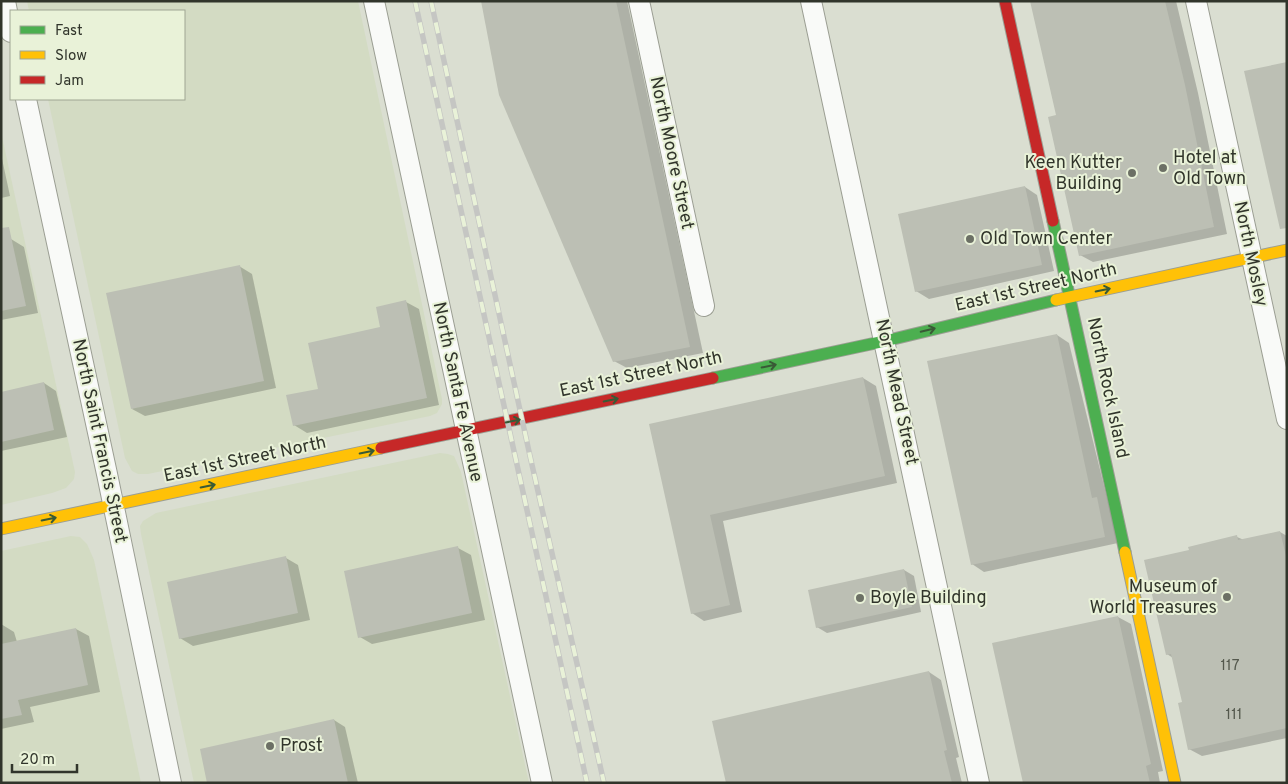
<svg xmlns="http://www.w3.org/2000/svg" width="1288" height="784" font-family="Overpass,sans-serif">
  <rect width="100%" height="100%" fill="#daded1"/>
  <g fill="#d3dbc3">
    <path d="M 27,1 L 358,1 L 442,399 L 442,404 L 437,413 L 430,416 L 148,474 L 138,474 L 132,471 L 125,458 L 48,99 L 184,99 L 184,11 L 29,11 Z"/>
    <path d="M 1,132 L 75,472 L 74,479 L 66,488 L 52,493 L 1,505 Z"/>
    <path d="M 440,453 L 448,454 L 454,456 L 461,472 L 529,783 L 194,783 L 141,534 L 140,526 L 143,521 L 156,513 Z"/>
    <path d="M 71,536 L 80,537 L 87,544 L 94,560 L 141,783 L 1,783 L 1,551 Z"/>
  </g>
  <g fill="#0003">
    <path d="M 482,1 L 627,1 L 703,353 L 627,368 L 614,361 Z"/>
    <path d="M 1031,1 L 1176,1 L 1198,93 L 1227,234 L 1093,262 L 1080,255 L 1057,116 Z"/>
    <path d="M 1,154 L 10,196 L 1,198 Z"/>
    <path d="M 1025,187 L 1037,195 L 1054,271 L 929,299 L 916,291 Z"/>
    <path d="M 11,239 L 24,247 L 38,313 L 1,320 L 1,241 Z"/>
    <path d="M 239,266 L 252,274 L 276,388 L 145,416 L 132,409 Z"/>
    <path d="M 406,302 L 419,309 L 439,405 L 307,433 L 294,425 L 319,390 L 382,328 Z"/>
    <path d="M 1057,335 L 1069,343 L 1118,543 L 984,572 L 972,564 Z"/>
    <path d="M 863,378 L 876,386 L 897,483 L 723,521 L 742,612 L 704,621 L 692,613 L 650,425 Z"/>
    <path d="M 44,383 L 56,391 L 67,437 L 1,451 L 1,393 Z"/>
    <path d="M 1280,532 L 1287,536 L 1287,738 L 1202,756 L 1189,749 L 1183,703 L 1173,658 L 1167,654 L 1190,551 L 1237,537 L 1244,540 Z"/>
    <path d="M 458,548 L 471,555 L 485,620 L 372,644 L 360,637 Z"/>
    <path d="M 286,558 L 298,565 L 310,620 L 193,646 L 180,638 Z"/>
    <path d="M 904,570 L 914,576 L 921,612 L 827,633 L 817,627 Z"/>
    <path d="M 1118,617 L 1131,624 L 1163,771 L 1158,772 L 1160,783 L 1024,783 L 994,644 Z"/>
    <path d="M 1,624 L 14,632 L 17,642 L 76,629 L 89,636 L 100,692 L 30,707 L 34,722 L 1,729 Z"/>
    <path d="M 929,672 L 941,680 L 959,757 L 956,758 L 962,783 L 727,783 Z"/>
    <path d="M 334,720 L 345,727 L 358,783 L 209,783 Z"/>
  </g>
  <g fill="#bcbfb4">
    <path d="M 481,1 L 616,1 L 690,347 L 613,362 L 499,95 Z"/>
    <path d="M 1030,1 L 1165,1 L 1185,85 L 1214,227 L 1079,256 L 1048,117 L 1056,115 Z"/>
    <path d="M 1287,62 L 1287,228 L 1280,229 L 1244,71 Z"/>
    <path d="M 1025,186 L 1042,265 L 915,292 L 898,214 Z"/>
    <path d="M 9,227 L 26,306 L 1,311 L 1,228 Z"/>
    <path d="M 240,265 L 264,381 L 131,409 L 106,293 Z"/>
    <path d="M 406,300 L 427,398 L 293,426 L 286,395 L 318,389 L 308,343 L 380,327 L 376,307 Z"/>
    <path d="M 1057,334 L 1092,498 L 1097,497 L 1105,537 L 971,565 L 927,361 Z"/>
    <path d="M 863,377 L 885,476 L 710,515 L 730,605 L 691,614 L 649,424 Z"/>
    <path d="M 44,382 L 54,430 L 1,442 L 1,392 Z"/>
    <path d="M 1280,531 L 1287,560 L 1287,728 L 1188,750 L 1178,703 L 1182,702 L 1171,654 L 1166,655 L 1144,560 L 1189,550 L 1188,547 L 1237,535 L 1238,540 Z"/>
    <path d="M 458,546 L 472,613 L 358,638 L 344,571 Z"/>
    <path d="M 286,556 L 298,613 L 179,639 L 167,582 Z"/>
    <path d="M 904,569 L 912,607 L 816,628 L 808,590 Z"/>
    <path d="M 1118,616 L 1151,764 L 1146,766 L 1150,783 L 1023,783 L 992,643 Z"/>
    <path d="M 76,628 L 88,685 L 18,700 L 22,715 L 1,719 L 1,644 Z"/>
    <path d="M 929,671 L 947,750 L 944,751 L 952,783 L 726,783 L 712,721 Z"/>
    <path d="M 334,719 L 348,783 L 207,783 L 200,749 Z"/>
  </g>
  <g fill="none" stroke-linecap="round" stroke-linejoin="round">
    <defs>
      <g id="street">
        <path d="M 5,1 L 11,32"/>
        <path d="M 374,1 L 542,783"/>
        <path d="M 639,1 L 704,306"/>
        <path d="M 811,1 L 979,783"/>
        <path d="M 1196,1 L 1287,419"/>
        <path d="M 26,99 L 107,474 L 171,783"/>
      </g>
      <g id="fast">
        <path d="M 1053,221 L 1125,552"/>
        <path d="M 713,378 L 885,341 L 1056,300"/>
      </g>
      <g id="slow">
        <path d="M 1056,300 L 1287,250"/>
        <path d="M 1,529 L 381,448"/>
        <path d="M 1125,552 L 1175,783"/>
      </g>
      <g id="jam">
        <path d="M 1005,1 L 1053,221"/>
        <path d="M 381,448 L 713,378"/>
      </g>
    </defs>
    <use href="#street" stroke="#9b9e93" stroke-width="22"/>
    <use href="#fast" stroke="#9b9e93" stroke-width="13"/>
    <use href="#slow" stroke="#9b9e93" stroke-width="13"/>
    <use href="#jam" stroke="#9b9e93" stroke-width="13"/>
    <use href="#street" stroke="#f9faf8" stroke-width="20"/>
    <use href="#fast" stroke="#4caf50" stroke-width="11"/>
    <use href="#slow" stroke="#ffc107" stroke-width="11"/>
    <use href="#jam" stroke="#c62828" stroke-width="11"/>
    <defs>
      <g id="rail">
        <path d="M 415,1 L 587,783"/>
        <path d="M 431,1 L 530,456 L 604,783"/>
      </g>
    </defs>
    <use href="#rail" stroke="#c5c6c3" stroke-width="5.5"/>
    <use href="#rail" stroke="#e9f2d8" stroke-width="4" stroke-dasharray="11" stroke-linecap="butt"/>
  </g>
  <defs><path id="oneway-shaft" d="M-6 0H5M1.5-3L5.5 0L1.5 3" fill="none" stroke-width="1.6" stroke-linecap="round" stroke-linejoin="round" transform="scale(1.25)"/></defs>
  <g stroke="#395a36">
    <use href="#oneway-shaft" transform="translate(1103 290) rotate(-12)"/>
    <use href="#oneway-shaft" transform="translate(928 330) rotate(-13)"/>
    <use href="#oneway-shaft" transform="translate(769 366) rotate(-12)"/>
    <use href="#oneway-shaft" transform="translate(611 400) rotate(-12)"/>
    <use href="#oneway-shaft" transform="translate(513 421) rotate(-12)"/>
    <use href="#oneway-shaft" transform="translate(367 452) rotate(-12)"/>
    <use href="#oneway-shaft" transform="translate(208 486) rotate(-12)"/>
    <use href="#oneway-shaft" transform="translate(49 519) rotate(-12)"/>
  </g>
  <g fill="#6c7065" stroke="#e9f2d8" stroke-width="2">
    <circle cx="1163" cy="168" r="5"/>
    <circle cx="1132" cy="173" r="5"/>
    <circle cx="970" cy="239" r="5"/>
    <circle cx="1227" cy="597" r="5"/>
    <circle cx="860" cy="598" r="5"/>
    <circle cx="270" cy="746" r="5"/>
  </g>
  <g text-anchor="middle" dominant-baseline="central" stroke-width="4" stroke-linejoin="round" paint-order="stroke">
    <g font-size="15" fill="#54584d">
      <text x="1230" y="666">117</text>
      <text x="1234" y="715">111</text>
    </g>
    <g font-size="18" fill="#31352b" stroke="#e9f2d8">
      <text transform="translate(671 153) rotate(78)">North Moore Street</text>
      <text transform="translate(1250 254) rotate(78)">North Mosley</text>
      <text transform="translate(1036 288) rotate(-13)">East 1st Street North</text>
      <text transform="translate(641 375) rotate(-12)">East 1st Street North</text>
      <text transform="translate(1107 388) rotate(78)">North Rock Island</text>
      <text transform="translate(457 392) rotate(78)">North Santa Fe Avenue</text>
      <text transform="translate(896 392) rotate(78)">North Mead Street</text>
      <text transform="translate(99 441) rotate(78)">North Saint Francis Street</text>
      <text transform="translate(245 460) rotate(-12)">East 1st Street North</text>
    </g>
    <g font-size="18" fill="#31352b" stroke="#e9f2d8" text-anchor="start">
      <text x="1173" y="158">Hotel at<tspan x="1173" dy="21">Old Town</tspan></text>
      <text x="1122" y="163" text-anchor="end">Keen Kutter<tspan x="1122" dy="21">Building</tspan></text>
      <text x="980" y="239">Old Town Center</text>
      <text x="1217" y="587" text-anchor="end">Museum of<tspan x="1217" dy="21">World Treasures</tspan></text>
      <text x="870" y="598">Boyle Building</text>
      <text x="280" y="746">Prost</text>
    </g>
  </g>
  <rect width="1288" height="784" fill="none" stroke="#31352b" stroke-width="5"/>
  <rect x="10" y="10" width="175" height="90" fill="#e9f2d8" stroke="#9fa693"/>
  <rect x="20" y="26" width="25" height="8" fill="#4caf50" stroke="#9fa693"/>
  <text x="55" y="35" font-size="15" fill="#31352b">Fast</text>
  <rect x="20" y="51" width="25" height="8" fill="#ffc107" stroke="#9fa693"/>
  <text x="55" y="60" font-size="15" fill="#31352b">Slow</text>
  <rect x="20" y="76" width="25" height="8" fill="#c62828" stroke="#9fa693"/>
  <text x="55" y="85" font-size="15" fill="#31352b">Jam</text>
  <path d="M12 764v8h65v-8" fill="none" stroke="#31352b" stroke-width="2.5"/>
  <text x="20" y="764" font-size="15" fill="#31352b" stroke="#e9f2d8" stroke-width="4" paint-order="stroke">20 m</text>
</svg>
